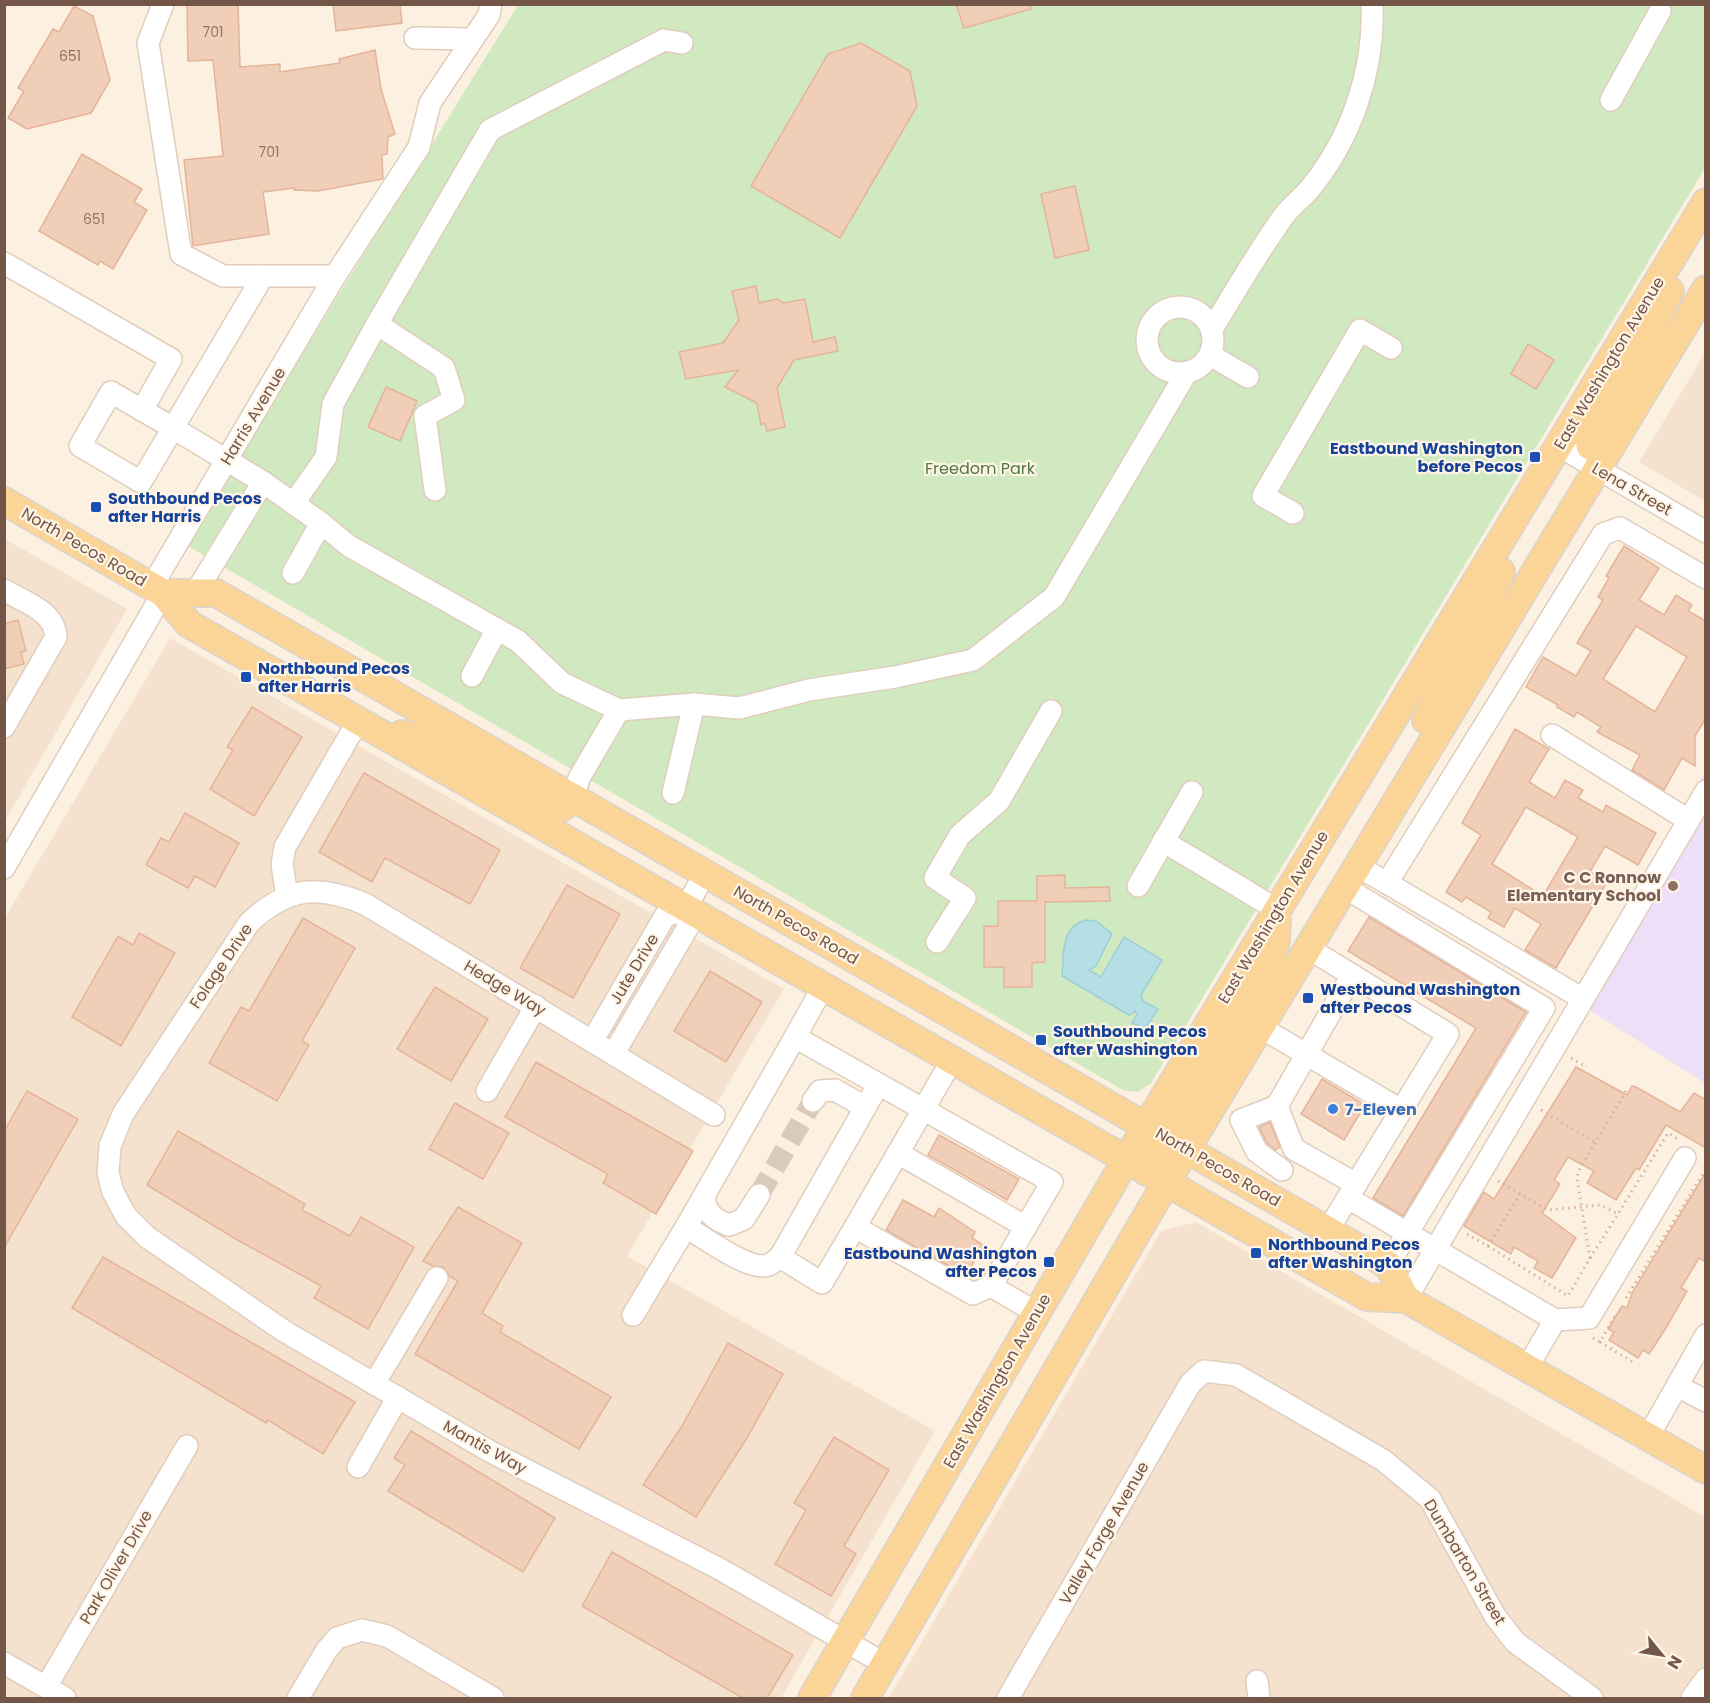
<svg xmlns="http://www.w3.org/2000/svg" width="1710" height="1703" font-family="Poppins,sans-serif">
  <rect width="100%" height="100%" fill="#fcf1e1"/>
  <g fill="#f4e2cf">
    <path d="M 1705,353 L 1705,501 L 1639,462 Z"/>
    <path d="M 5,539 L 127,609 L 5,821 Z"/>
    <path d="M 170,638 L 784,989 L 627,1256 L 935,1431 L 781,1698 L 5,1698 L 5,918 Z"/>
    <path d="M 1196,1222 L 1705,1517 L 1705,1698 L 889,1698 L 1161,1231 Z"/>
  </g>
  <path fill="#eedef8" d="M 1705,772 L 1705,1083 L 1575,1001 Z"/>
  <path fill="#d1e9c0" d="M 518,5 L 1705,5 L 1705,168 L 1151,1083 L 1138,1092 L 1123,1090 L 181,542 L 309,343 Z"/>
  <path fill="#b6dfe5" stroke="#9ccfd7" stroke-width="1.5" d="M 1086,920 L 1096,921 L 1112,934 L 1096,966 L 1089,970 L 1101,977 L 1124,937 L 1162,960 L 1141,995 L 1143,1001 L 1158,1009 L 1145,1029 L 1132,1023 L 1137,1015 L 1135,1011 L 1129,1015 L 1062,976 C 1064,955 1060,927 1086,920 Z"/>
  <g fill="#f1ceb8" stroke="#e4b499" stroke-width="1.5" fill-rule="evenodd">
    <path d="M 187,4 L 238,4 L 240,67 L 280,64 L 280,72 L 340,63 L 339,59 L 375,50 L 381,89 L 395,134 L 388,137 L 387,154 L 382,155 L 383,179 L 318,191 L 294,190 L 294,188 L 263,192 L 269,234 L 193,246 L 184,160 L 223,156 L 213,60 L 188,61 Z"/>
    <path d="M 333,4 L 400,4 L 402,23 L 336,31 Z"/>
    <path d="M 956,4 L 1030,4 L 1031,9 L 964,28 Z"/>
    <path d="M 74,6 L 93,16 L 110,80 L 91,113 L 27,129 L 8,118 L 24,91 L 18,88 L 53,29 L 59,32 Z"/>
    <path d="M 861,43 L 910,71 L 917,106 L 840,238 L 751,186 L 828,54 Z"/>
    <path d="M 82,154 L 142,189 L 134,202 L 147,210 L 113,269 L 100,261 L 98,265 L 39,231 Z"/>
    <path d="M 1075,186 L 1089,250 L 1055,258 L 1041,194 Z"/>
    <path d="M 756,286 L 759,303 L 777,299 L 783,303 L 805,299 L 813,342 L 835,337 L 838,351 L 794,360 L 777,388 L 785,427 L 767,431 L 765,423 L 761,425 L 757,403 L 725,387 L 738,370 L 686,379 L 679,352 L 723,343 L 739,320 L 732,291 Z"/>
    <path d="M 1528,344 L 1554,360 L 1536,389 L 1511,374 Z"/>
    <path d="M 386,387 L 417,401 L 400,441 L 368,427 Z"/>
    <path d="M 1624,546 L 1659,568 L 1639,600 L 1664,615 L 1676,595 L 1692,605 L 1688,611 L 1706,621 L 1706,718 L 1695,736 L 1695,766 L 1682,758 L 1664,790 L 1632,770 L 1640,755 L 1597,732 L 1601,727 L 1577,712 L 1574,717 L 1557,707 L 1558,705 L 1526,687 L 1543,657 L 1576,676 L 1591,651 L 1577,643 L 1603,600 L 1598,597 L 1609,578 L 1606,576 ZM 1636,626 L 1687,657 L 1655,712 L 1603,679 Z"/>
    <path d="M 18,620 L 26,651 L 21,652 L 24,664 L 4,669 L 4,624 Z"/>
    <path d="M 252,707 L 302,737 L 254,816 L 210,789 L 233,750 L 227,747 Z"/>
    <path d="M 1515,729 L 1549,749 L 1529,782 L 1555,798 L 1565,780 L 1583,790 L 1578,798 L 1603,812 L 1606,805 L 1656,833 L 1638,865 L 1605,846 L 1590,872 L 1607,882 L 1556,968 L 1525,950 L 1541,924 L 1515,908 L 1504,927 L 1488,918 L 1491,912 L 1466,897 L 1462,902 L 1446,892 L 1481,835 L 1462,823 ZM 1526,807 L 1578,837 L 1543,896 L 1492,864 Z"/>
    <path d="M 364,773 L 500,850 L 470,904 L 385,858 L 372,882 L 319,852 Z"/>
    <path d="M 185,813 L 239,843 L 215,887 L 195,876 L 188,888 L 146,865 L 161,838 L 169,842 Z"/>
    <path d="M 1065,875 L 1065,888 L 1109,887 L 1110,901 L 1045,902 L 1045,962 L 1032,963 L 1032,987 L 1004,987 L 1004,967 L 984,967 L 984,926 L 998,926 L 998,901 L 1037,901 L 1037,876 Z"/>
    <path d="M 567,885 L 620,914 L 573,998 L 520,968 Z"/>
    <path d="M 1369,917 L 1526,1012 L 1403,1216 L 1373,1198 L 1476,1028 L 1348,951 Z"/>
    <path d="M 303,918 L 355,948 L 302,1041 L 309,1045 L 277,1101 L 209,1063 L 241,1007 L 249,1011 Z"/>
    <path d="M 139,933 L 175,953 L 121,1046 L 72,1017 L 118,936 L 133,945 Z"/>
    <path d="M 710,971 L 762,1002 L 726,1062 L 674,1031 Z"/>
    <path d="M 435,987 L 488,1019 L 451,1081 L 397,1049 Z"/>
    <path d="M 536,1062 L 693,1151 L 656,1214 L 603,1183 L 608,1174 L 505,1117 Z"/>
    <path d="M 1576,1067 L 1627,1095 L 1632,1086 L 1636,1087 L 1680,1112 L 1694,1093 L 1706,1100 L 1706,1148 L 1666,1125 L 1639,1170 L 1636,1168 L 1616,1200 L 1587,1183 L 1594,1171 L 1568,1157 L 1554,1180 L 1560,1184 L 1542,1213 L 1576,1238 L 1552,1278 L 1534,1268 L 1538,1261 L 1514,1247 L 1511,1254 L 1464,1226 L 1484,1192 L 1494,1199 Z"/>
    <path d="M 1322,1079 L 1365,1105 L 1344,1140 L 1301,1114 Z"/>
    <path d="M 27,1091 L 78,1119 L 4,1248 L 4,1132 Z"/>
    <path d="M 455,1103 L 509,1133 L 483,1179 L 429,1149 Z"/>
    <path d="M 1270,1122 L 1280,1147 L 1275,1150 L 1267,1143 L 1259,1127 Z"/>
    <path d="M 178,1131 L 305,1204 L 302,1210 L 350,1236 L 361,1217 L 414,1247 L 368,1329 L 314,1298 L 321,1286 L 234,1238 L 147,1185 Z"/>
    <path d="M 939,1135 L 1019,1179 L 1007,1200 L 928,1155 Z"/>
    <path d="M 1706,1172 L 1706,1262 L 1699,1258 L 1681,1288 L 1687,1291 L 1666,1328 L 1649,1354 L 1643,1350 L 1638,1358 L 1609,1340 L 1614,1332 L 1608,1329 L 1622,1306 L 1627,1308 L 1632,1293 Z"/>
    <path d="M 903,1200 L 934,1217 L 939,1208 L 975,1232 L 972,1238 L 983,1245 L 966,1276 L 886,1230 Z"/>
    <path d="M 458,1207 L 522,1243 L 482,1313 L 503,1326 L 500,1332 L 611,1397 L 579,1449 L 415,1354 L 458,1281 L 449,1276 L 443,1267 L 433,1266 L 423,1261 Z"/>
    <path d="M 103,1257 L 355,1402 L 323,1454 L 268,1420 L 266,1423 L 72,1308 Z"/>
    <path d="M 728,1343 L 783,1374 L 745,1441 L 696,1517 L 643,1485 L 682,1426 Z"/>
    <path d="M 411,1431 L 555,1518 L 523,1572 L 388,1491 L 405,1465 L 394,1458 Z"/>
    <path d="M 834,1437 L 889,1470 L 844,1546 L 856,1554 L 831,1596 L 775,1564 L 806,1510 L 794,1503 Z"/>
    <path d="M 612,1552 L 793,1655 L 767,1698 L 743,1698 L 582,1606 Z"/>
  </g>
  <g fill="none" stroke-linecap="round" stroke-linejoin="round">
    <path stroke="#dacabb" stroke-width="21" stroke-dasharray="21 10" stroke-linecap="butt" d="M 759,1195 L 813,1101"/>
    <defs>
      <g id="minor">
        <path d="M 163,4 L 148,43 L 181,254 L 223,276 L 335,276"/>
        <path d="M 415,38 L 473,39"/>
        <path d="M 1611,100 L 1660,11"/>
        <path d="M 4,263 L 171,359 L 142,410"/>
        <circle cx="1180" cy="340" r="33"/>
        <path d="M 377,324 L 490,130 L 664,40 L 682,43"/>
        <path d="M 1212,329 C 1235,292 1257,253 1283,217 C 1290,207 1300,200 1308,191 C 1351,140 1375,70 1372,4"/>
        <path d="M 1210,355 L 1248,377"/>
        <path d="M 111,392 L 173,428 L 141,482 L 80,446 Z"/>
        <path d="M 1559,446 L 1706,532"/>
        <path d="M 263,482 L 321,523 L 293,573"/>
        <path d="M 294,503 L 326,457 L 333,404 L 377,324 L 444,368 L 454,400 L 425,416 L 435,490"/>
        <path d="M 1293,513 L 1263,496 L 1360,330 L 1391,348"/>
        <path d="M 321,523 L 349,546 L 518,641 L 562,683 L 619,710 L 694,704 L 739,708 L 809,690 L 895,677 L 973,660 L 1054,597 L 1187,372"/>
        <path d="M 152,586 L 335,276 L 419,147 L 430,103 L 489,15 L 491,4"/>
        <path d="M 4,590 C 24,602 55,611 56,637 L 4,727"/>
        <path d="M 196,592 L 263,482 L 173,428 L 263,276"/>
        <path d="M 472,676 L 497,629"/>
        <path d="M 1552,735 L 1688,820"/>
        <path d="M 673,793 L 694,704"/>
        <path d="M 574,798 L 579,778 L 619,710"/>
        <path d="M 1163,841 L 1278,910"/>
        <path d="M 1357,866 L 1387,883 L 1603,534 L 1620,528 L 1706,578"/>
        <path d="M 4,868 L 163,593"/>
        <path d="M 1387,883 L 1583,999"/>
        <path d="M 1138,886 L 1192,792"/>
        <path d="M 1344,887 L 1544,1008 L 1388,1265"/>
        <path d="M 287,897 L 282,864 L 285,847 L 358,721"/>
        <path d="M 937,942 L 965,898 L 935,878 L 960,835 L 999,801 L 1051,711"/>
        <path d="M 1308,948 L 1448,1034 L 1328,1230"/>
        <path d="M 1352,975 L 1277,1106 L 1294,1149 L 1356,1184"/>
        <path d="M 823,987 L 795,1037 L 1052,1182 L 991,1286 L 1037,1313"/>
        <path d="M 1260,1027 L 1401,1110"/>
        <path d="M 593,1040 L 665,916 L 685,910"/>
        <path d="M 614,1053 L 688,927 L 685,910 L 705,873"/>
        <path d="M 952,1060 L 855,1227 L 973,1294 L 991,1286"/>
        <path d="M 487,1091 L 536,1006"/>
        <path d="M 813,1101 L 820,1091 L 835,1090 L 865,1107"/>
        <path d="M 1277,1106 L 1241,1120 L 1257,1152 L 1282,1170"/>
        <path d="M 714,1115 L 365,904 C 317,884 287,887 249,923 L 123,1114 L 110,1146 L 108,1173 L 113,1192 L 126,1216 L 147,1237 L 284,1331 L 491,1452 L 718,1568 L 885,1664"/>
        <path d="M 898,1153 L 1026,1227"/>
        <path d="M 705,1194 C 703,1211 714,1220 729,1225 L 744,1219 L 759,1195"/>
        <path d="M 1348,1198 L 1555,1320 L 1527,1368"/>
        <path d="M 686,1227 L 795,1037"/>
        <path d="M 855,1227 L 822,1283 L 780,1257 L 878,1085"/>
        <path d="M 1406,1299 L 1706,791"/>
        <path d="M 633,1315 L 686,1227 C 705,1238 742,1266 763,1266 C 770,1266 775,1261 780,1257"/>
        <path d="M 1555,1320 L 1589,1318 L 1685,1158"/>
        <path d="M 374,1384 L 437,1278"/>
        <path d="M 1677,1386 L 1706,1401"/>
        <path d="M 1648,1437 L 1706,1335"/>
        <path d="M 358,1467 L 398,1397"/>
        <path d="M 4,1663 L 65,1698"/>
        <path d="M 1257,1681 L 1259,1698"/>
        <path d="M 46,1687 L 187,1446"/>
        <path d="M 298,1698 L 326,1651 L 337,1638 L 362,1630 L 387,1636 L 493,1698"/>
        <path d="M 1008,1698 L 1190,1384 L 1204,1371 L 1236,1375 L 1383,1460 L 1430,1499 L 1495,1616 L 1515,1642 L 1592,1698"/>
        <path d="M 1692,1698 L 1706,1679"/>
      </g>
      <g id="major">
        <path d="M 1590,446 L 1670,291"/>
        <path d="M 4,501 L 163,593 L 189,624 L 1367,1297 L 1406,1299 L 1706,1470"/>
        <path d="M 163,593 L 216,593 L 1388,1265 L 1406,1299"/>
        <path d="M 1426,720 L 1501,572"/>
        <path d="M 402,734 L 437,744 L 549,807 L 561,808 L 574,798"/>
        <path d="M 1147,1172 L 1265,979 L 1276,941 L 1277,920"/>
        <path d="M 812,1698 L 1126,1160 L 1706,202"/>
        <path d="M 865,1698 L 1166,1183 L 1706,289"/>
      </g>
    </defs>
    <use href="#minor" stroke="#e0cdbd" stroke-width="24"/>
    <use href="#major" stroke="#dbd3cf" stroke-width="30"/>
    <g stroke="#d6b19c" stroke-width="3" stroke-dasharray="1.5 4.5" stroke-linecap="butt">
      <path d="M 1571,1058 L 1587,1067"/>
      <path d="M 1541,1110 L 1596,1143"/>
      <path d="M 1498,1181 L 1548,1210 L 1600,1205 L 1618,1214 L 1668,1133 L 1678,1139"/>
      <path d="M 1467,1234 L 1488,1246 L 1520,1194"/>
      <path d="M 1488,1246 L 1568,1296 L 1590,1258 L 1577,1179 L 1578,1172 L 1626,1091"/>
      <path d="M 1590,1258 L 1618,1214"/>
      <path d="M 1626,1298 L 1706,1169"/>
      <path d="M 1593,1338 L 1600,1342 L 1615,1316"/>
      <path d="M 1600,1342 L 1633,1362"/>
    </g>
    <use href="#minor" stroke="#fff" stroke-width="21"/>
    <use href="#major" stroke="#fbd598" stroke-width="27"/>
  </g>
  <g fill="#1a4fb4" stroke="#fff5e7" stroke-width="2">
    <rect x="1529" y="451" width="12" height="12" rx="3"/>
    <rect x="90" y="501" width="12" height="12" rx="3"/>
    <rect x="240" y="671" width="12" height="12" rx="3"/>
    <rect x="1302" y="992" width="12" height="12" rx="3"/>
    <rect x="1035" y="1034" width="12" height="12" rx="3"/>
    <rect x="1250" y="1247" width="12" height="12" rx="3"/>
    <rect x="1043" y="1256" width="12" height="12" rx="3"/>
  </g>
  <circle fill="#8d6e63" stroke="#fff5e7" stroke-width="2" cx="1673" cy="886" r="6"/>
  <circle fill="#3f7fe0" stroke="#fff5e7" stroke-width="2" cx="1333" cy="1109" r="6"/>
  <g text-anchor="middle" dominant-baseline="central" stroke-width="4.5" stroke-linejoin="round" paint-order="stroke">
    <g font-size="14" fill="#927464">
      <text x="213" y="32">701</text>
      <text x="70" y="56">651</text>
      <text x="269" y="152">701</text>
      <text x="94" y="219">651</text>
    </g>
    <g font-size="16" fill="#735648" stroke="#fff5e7">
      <text transform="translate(1609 363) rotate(-59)">East Washington Avenue</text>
      <text transform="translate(253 416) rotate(-59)">Harris Avenue</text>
      <text transform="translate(1632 489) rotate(30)">Lena Street</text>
      <text transform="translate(84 547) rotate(30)">North Pecos Road</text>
      <text transform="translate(1273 917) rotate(-59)">East Washington Avenue</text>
      <text transform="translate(796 925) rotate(30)">North Pecos Road</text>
      <text transform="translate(221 966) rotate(-56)">Folage Drive</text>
      <text transform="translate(634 969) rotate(-59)">Jute Drive</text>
      <text transform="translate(505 988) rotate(31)">Hedge Way</text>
      <text transform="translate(1218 1167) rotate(30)">North Pecos Road</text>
      <text transform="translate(997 1381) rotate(-60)">East Washington Avenue</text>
      <text transform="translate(485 1447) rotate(29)">Mantis Way</text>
      <text transform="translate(1104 1533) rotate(-60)">Valley Forge Avenue</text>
      <text transform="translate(1465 1562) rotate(59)">Dumbarton Street</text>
      <text transform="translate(116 1567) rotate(-60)">Park Oliver Drive</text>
    </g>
    <g font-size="16" font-weight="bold" fill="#164399" stroke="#fff5e7" text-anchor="start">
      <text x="1523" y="448" text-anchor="end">Eastbound Washington<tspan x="1523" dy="18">before Pecos</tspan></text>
      <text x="108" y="498">Southbound Pecos<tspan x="108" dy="18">after Harris</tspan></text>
      <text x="258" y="668">Northbound Pecos<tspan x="258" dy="18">after Harris</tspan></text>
      <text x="1320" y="989">Westbound Washington<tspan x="1320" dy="18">after Pecos</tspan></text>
      <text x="1053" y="1031">Southbound Pecos<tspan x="1053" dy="18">after Washington</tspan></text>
      <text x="1268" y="1244">Northbound Pecos<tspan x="1268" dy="18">after Washington</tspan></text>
      <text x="1037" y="1253" text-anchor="end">Eastbound Washington<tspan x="1037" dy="18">after Pecos</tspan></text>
    </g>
    <g font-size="16" fill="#527940" stroke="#fff5e7">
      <text x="980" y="468">Freedom Park</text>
    </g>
    <g font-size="16" font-weight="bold" fill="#785e54" stroke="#fff5e7" text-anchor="end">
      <text x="1661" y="877">C C Ronnow<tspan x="1661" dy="18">Elementary School</tspan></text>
    </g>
    <g font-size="16" font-weight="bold" fill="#366cbe" stroke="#fff5e7" text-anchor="start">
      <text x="1345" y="1109">7-Eleven</text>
    </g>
  </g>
  <rect width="1710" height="1703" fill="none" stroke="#735648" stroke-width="12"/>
  <g transform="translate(1662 1655) rotate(120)" stroke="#fff5e7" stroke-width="4.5" paint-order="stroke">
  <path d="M0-4.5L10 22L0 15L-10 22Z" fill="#735648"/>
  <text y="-9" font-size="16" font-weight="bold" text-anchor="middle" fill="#735648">N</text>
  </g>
</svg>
